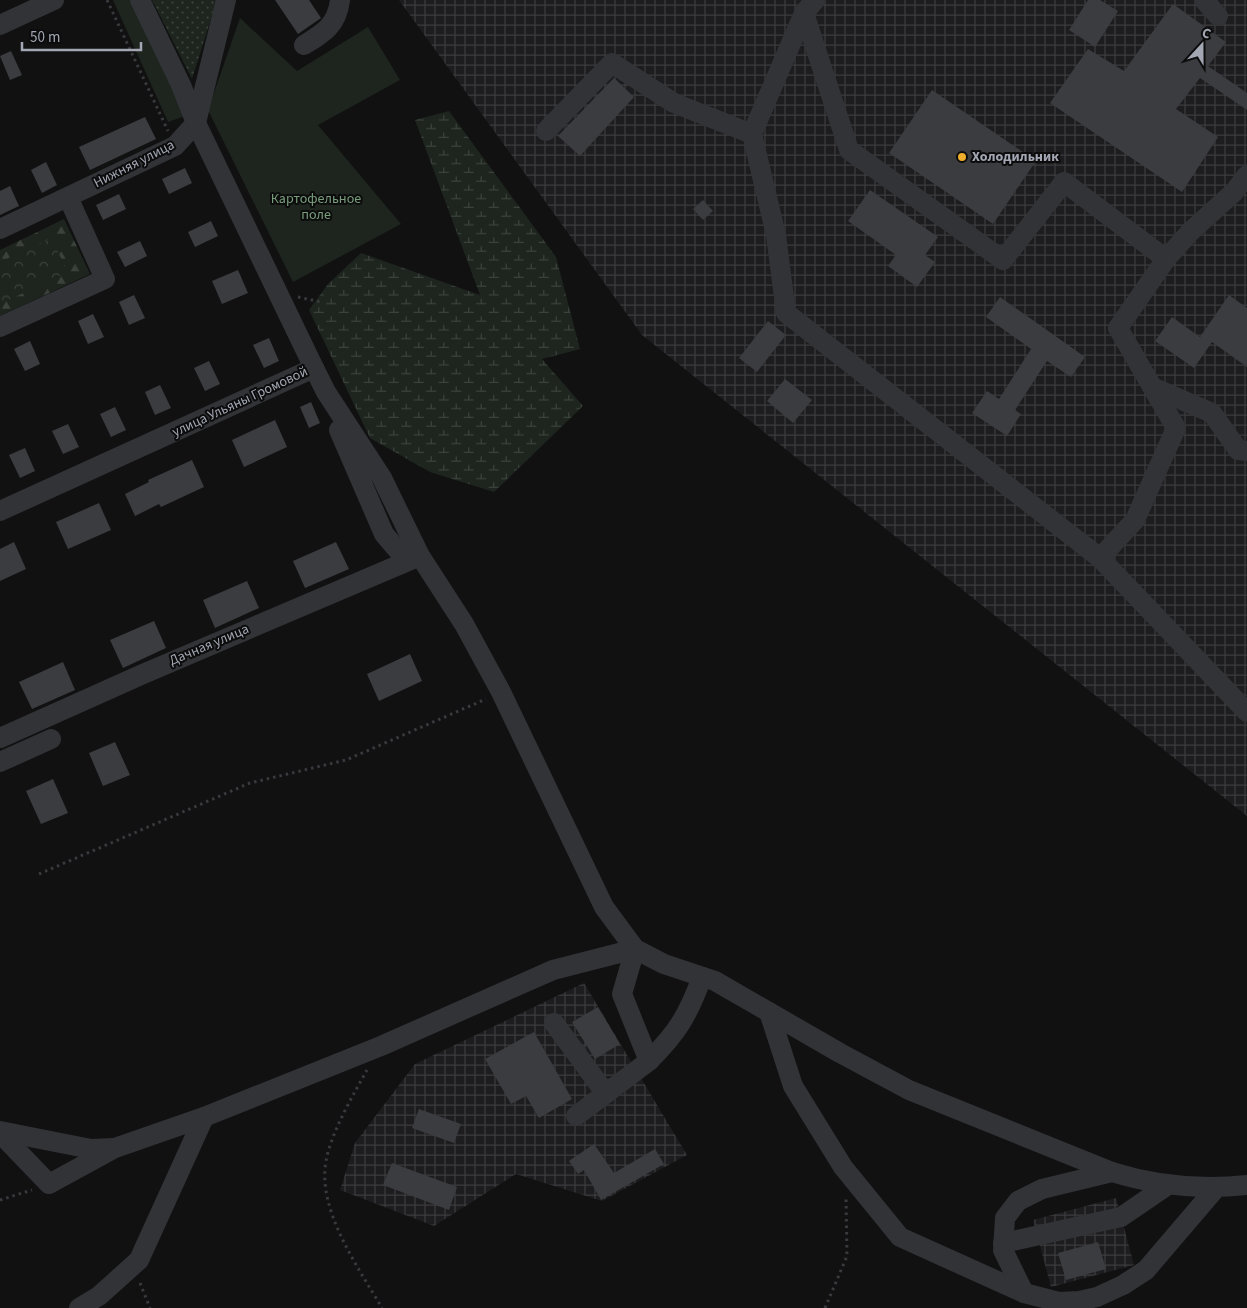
<svg xmlns="http://www.w3.org/2000/svg" width="1247" height="1308" font-family="'Source Sans 3',sans-serif">
  <defs>
    <pattern id="industrial-grid" width="8" height="8" patternUnits="userSpaceOnUse" patternTransform="scale(1.25)"><rect width="8" height="8" fill="#1d1d1f"/><path d="M0 4h8M4 0v8" fill="none" stroke="#3b3b3d"/></pattern>
    <pattern id="grass-dots" width="8" height="8" patternUnits="userSpaceOnUse" patternTransform="scale(1.25)"><rect width="8" height="8" fill="#1d251e"/><path d="M2 2h.1M6 6h.1" fill="none" stroke="#3b423c" stroke-width="1.8" stroke-linecap="round"/></pattern>
    <pattern id="forest-firs" width="22" height="20" patternUnits="userSpaceOnUse" patternTransform="scale(1.25)"><rect width="22" height="20" fill="#1d251e"/><path d="M5 1l3.5 6h-7zM16 11l3.5 6h-7z" fill="#3b423c"/></pattern>
    <pattern id="wetland-marsh" width="20" height="14" patternUnits="userSpaceOnUse" patternTransform="scale(1.25)"><rect width="20" height="14" fill="#1d251e"/><path d="M1 5h8M5 5V1M11 12h8M15 12V8" fill="none" stroke="#3b423c"/></pattern>
    <pattern id="park-crowns" width="20" height="18" patternUnits="userSpaceOnUse" patternTransform="scale(1.25)"><rect width="20" height="18" fill="#1d251e"/><path d="M2 6a3 3 0 1 1 6 0M12 15a3 3 0 1 1 6 0" fill="none" stroke="#3b423c"/></pattern>
  </defs>
  <rect width="100%" height="100%" fill="#111112"/>
  <g fill="url(#industrial-grid)">
    <path d="M 399,0 L 1247,0 L 1247,816 L 642,335 Z"/>
    <path d="M 584,983 L 687,1155 L 602,1201 L 516,1174 L 434,1226 L 340,1190 L 355,1143 L 415,1064 Z"/>
    <path d="M 1116,1198 L 1134,1265 L 1051,1287 L 1033,1220 Z"/>
  </g>
  <path fill="url(#grass-dots)" d="M 152,0 L 217,0 L 192,79 Z"/>
  <path fill="url(#forest-firs)" d="M 64,219 L 90,274 L 0,316 L 0,250 Z"/>
  <path fill="url(#wetland-marsh)" d="M 449,111 L 556,257 L 580,349 L 542,359 L 583,406 L 494,492 L 430,472 L 370,438 L 309,310 L 328,284 L 361,253 L 480,295 L 415,120 Z"/>
  <path fill="url(#park-crowns)" d="M 51,238 L 68,272 L 0,304 L 0,262 Z"/>
  <g fill="#1d251e">
    <path d="M 113,0 L 131,0 L 188,115 L 168,122 Z"/>
    <path d="M 240,18 L 297,71 L 368,27 L 400,80 L 318,125 L 401,224 L 293,282 L 208,110 Z"/>
  </g>
  <g fill="#3b3c40">
    <path d="M 275,0 L 309,0 L 321,18 L 298,34 Z"/>
    <path d="M 1088,0 L 1100,0 L 1118,11 L 1095,47 L 1069,30 Z"/>
    <path d="M 1173,4 L 1226,42 L 1208,66 L 1247,93 L 1247,110 L 1200,78 L 1176,109 L 1218,137 L 1182,192 L 1050,103 L 1088,49 L 1124,71 Z"/>
    <path d="M 11,51 L 22,75 L 10,80 L 0,56 Z"/>
    <path d="M 614,78 L 634,97 L 580,156 L 558,136 Z"/>
    <path d="M 932,90 L 1036,161 L 993,224 L 889,153 Z"/>
    <path d="M 145,117 L 156,139 L 90,170 L 79,147 Z"/>
    <path d="M 46,162 L 57,185 L 42,193 L 31,170 Z"/>
    <path d="M 185,168 L 192,183 L 169,194 L 162,179 Z"/>
    <path d="M 10,186 L 19,206 L 0,215 L 0,191 Z"/>
    <path d="M 870,190 L 938,237 L 925,255 L 935,262 L 917,287 L 888,266 L 896,255 L 848,221 Z"/>
    <path d="M 119,194 L 126,209 L 103,220 L 96,205 Z"/>
    <path d="M 703,200 L 713,211 L 703,220 L 693,209 Z"/>
    <path d="M 211,221 L 218,236 L 195,247 L 188,232 Z"/>
    <path d="M 140,241 L 147,256 L 125,267 L 117,252 Z"/>
    <path d="M 238,270 L 248,293 L 222,304 L 212,281 Z"/>
    <path d="M 134,295 L 145,318 L 129,325 L 119,302 Z"/>
    <path d="M 1229,295 L 1247,308 L 1247,367 L 1212,342 L 1194,368 L 1155,341 L 1172,317 L 1200,337 Z"/>
    <path d="M 1000,297 L 1085,357 L 1071,377 L 1047,361 L 1015,410 L 1021,414 L 1007,436 L 972,413 L 987,391 L 999,399 L 1031,349 L 986,317 Z"/>
    <path d="M 93,314 L 104,337 L 88,344 L 78,321 Z"/>
    <path d="M 768,321 L 786,335 L 757,372 L 739,358 Z"/>
    <path d="M 269,338 L 279,361 L 264,368 L 253,345 Z"/>
    <path d="M 30,341 L 40,364 L 25,371 L 14,349 Z"/>
    <path d="M 209,361 L 220,384 L 205,391 L 194,368 Z"/>
    <path d="M 785,379 L 812,400 L 793,423 L 767,401 Z"/>
    <path d="M 160,385 L 171,408 L 155,415 L 145,392 Z"/>
    <path d="M 311,402 L 320,423 L 309,428 L 300,407 Z"/>
    <path d="M 115,407 L 126,430 L 111,437 L 100,414 Z"/>
    <path d="M 275,420 L 287,447 L 244,467 L 232,440 Z"/>
    <path d="M 68,424 L 79,447 L 63,454 L 52,431 Z"/>
    <path d="M 25,448 L 35,471 L 20,478 L 9,455 Z"/>
    <path d="M 192,460 L 204,487 L 161,507 L 159,504 L 135,516 L 125,494 L 149,482 L 148,480 Z"/>
    <path d="M 99,503 L 111,530 L 68,549 L 56,522 Z"/>
    <path d="M 14,542 L 26,569 L 0,581 L 0,549 Z"/>
    <path d="M 336,542 L 349,569 L 305,588 L 293,561 Z"/>
    <path d="M 247,581 L 259,608 L 215,628 L 203,600 Z"/>
    <path d="M 154,621 L 166,648 L 123,668 L 110,640 Z"/>
    <path d="M 410,654 L 422,681 L 379,701 L 367,674 Z"/>
    <path d="M 63,662 L 75,690 L 32,709 L 19,682 Z"/>
    <path d="M 115,742 L 130,775 L 103,786 L 89,753 Z"/>
    <path d="M 53,779 L 68,813 L 41,824 L 26,791 Z"/>
    <path d="M 598,1007 L 620,1044 L 595,1059 L 572,1022 Z"/>
    <path d="M 534,1032 L 572,1099 L 539,1118 L 526,1096 L 511,1104 L 485,1059 Z"/>
    <path d="M 419,1109 L 461,1124 L 454,1143 L 412,1128 Z"/>
    <path d="M 594,1144 L 614,1173 L 655,1149 L 664,1164 L 601,1200 L 584,1170 L 578,1174 L 569,1161 Z"/>
    <path d="M 392,1163 L 457,1187 L 449,1210 L 383,1185 Z"/>
    <path d="M 1098,1242 L 1106,1269 L 1066,1280 L 1058,1253 Z"/>
  </g>
  <g fill="none" stroke-linecap="round" stroke-linejoin="round">
    <g stroke="#383a3e" stroke-width="3" stroke-dasharray="2.5 4" stroke-linecap="butt">
      <path d="M 107,0 L 168,131"/>
      <path d="M 298,297 L 321,302"/>
      <path d="M 39,874 L 250,783 L 346,760 L 486,699"/>
      <path d="M 367,1070 C 353,1095 331,1133 326,1161 C 317,1210 358,1267 382,1308"/>
      <path d="M 0,1200 L 32,1190"/>
      <path d="M 140,1283 L 150,1308"/>
      <path d="M 825,1308 L 847,1256 L 846,1198"/>
    </g>
    <g stroke="#323337" stroke-width="20">
      <path d="M 815,0 L 804,13 L 849,150 L 1003,260 L 1064,182 L 1166,259 L 1190,232 L 1234,192 L 1247,175"/>
      <path d="M 1204,0 L 1218,16"/>
      <path d="M 0,25 L 54,0"/>
      <path d="M 304,45 C 324,33 337,25 340,0"/>
      <path d="M 546,131 L 612,63 L 674,103 L 752,134 L 804,13"/>
      <path d="M 752,134 L 776,235 L 786,313 L 1100,558 L 1247,712"/>
      <path d="M 0,229 L 175,146 L 196,123 L 226,0"/>
      <path d="M 0,327 L 105,279 L 68,197"/>
      <path d="M 314,368 L 326,392 L 382,478 L 420,556 L 464,624 L 501,692 L 604,907 L 635,949 L 664,964 L 715,981 L 840,1053 L 909,1090 L 1112,1172 C 1157,1186 1200,1190 1247,1185"/>
      <path d="M 1152,387 L 1212,413 L 1238,450 L 1247,451"/>
      <path d="M 339,430 L 384,534 L 407,561"/>
      <path d="M 0,511 L 314,368 L 196,123 L 181,85 L 140,0"/>
      <path d="M 1100,558 L 1135,520 L 1176,428 L 1118,328 L 1166,259"/>
      <path d="M 0,738 L 143,674 L 420,556"/>
      <path d="M 0,762 L 51,739"/>
      <path d="M 769,1012 L 793,1086 L 843,1167 L 900,1237 L 1024,1293 L 1059,1302 L 1079,1301 L 1097,1297 L 1123,1285 L 1146,1270 L 1216,1188"/>
      <path d="M 554,1023 L 606,1094"/>
      <path d="M 649,1061 C 678,1032 688,1015 702,977"/>
      <path d="M 576,1116 L 649,1061 L 622,994 L 635,949"/>
      <path d="M 0,1131 L 91,1149 L 114,1148"/>
      <path d="M 0,1133 L 49,1184 L 115,1148 L 204,1117 L 381,1046 L 553,970 L 635,949"/>
      <path d="M 1003,1243 L 1121,1217 L 1168,1185"/>
      <path d="M 1024,1293 L 1003,1250 L 1005,1218 L 1018,1201 L 1042,1189 L 1112,1172"/>
      <path d="M 79,1308 L 99,1296 L 139,1260 L 204,1117"/>
    </g>
  </g>
  <circle fill="#efaf2d" stroke="#0c0c0d" stroke-width="2" cx="962" cy="157" r="5"/>
  <g text-anchor="middle" dominant-baseline="central" stroke-width="4" stroke-linejoin="round" paint-order="stroke">
    <g font-size="14" font-weight="bold" fill="#a2a7b3" stroke="#0c0c0d" text-anchor="start">
      <text x="972" y="157">Холодильник</text>
    </g>
    <g font-size="14" fill="#a2a7b3" stroke="#0c0c0d">
      <text transform="translate(134 164) rotate(-27)">Нижняя улица</text>
      <text transform="translate(240 402) rotate(-25)">улица Ульяны Громовой</text>
      <text transform="translate(209 645) rotate(-23)">Дачная улица</text>
    </g>
    <g font-size="14" fill="#799e7c" stroke="#0c0c0d">
      <text x="316" y="199">Картофельное<tspan x="316" dy="16">поле</tspan></text>
    </g>
  </g>
  <g transform="translate(1202 45) rotate(21)" stroke="#0c0c0d" stroke-width="4" paint-order="stroke">
  <path d="M0-4L9 19L0 12L-9 19Z" fill="#a2a7b3"/>
  <text y="-8" font-size="14" font-weight="bold" text-anchor="middle" fill="#a2a7b3">С</text>
  </g>
  <path d="M22 42v8h119v-8" fill="none" stroke="#a2a7b3" stroke-width="2.5"/>
  <text x="30" y="42" font-size="15" fill="#a2a7b3" stroke="#0c0c0d" stroke-width="4" paint-order="stroke">50 m</text>
</svg>
